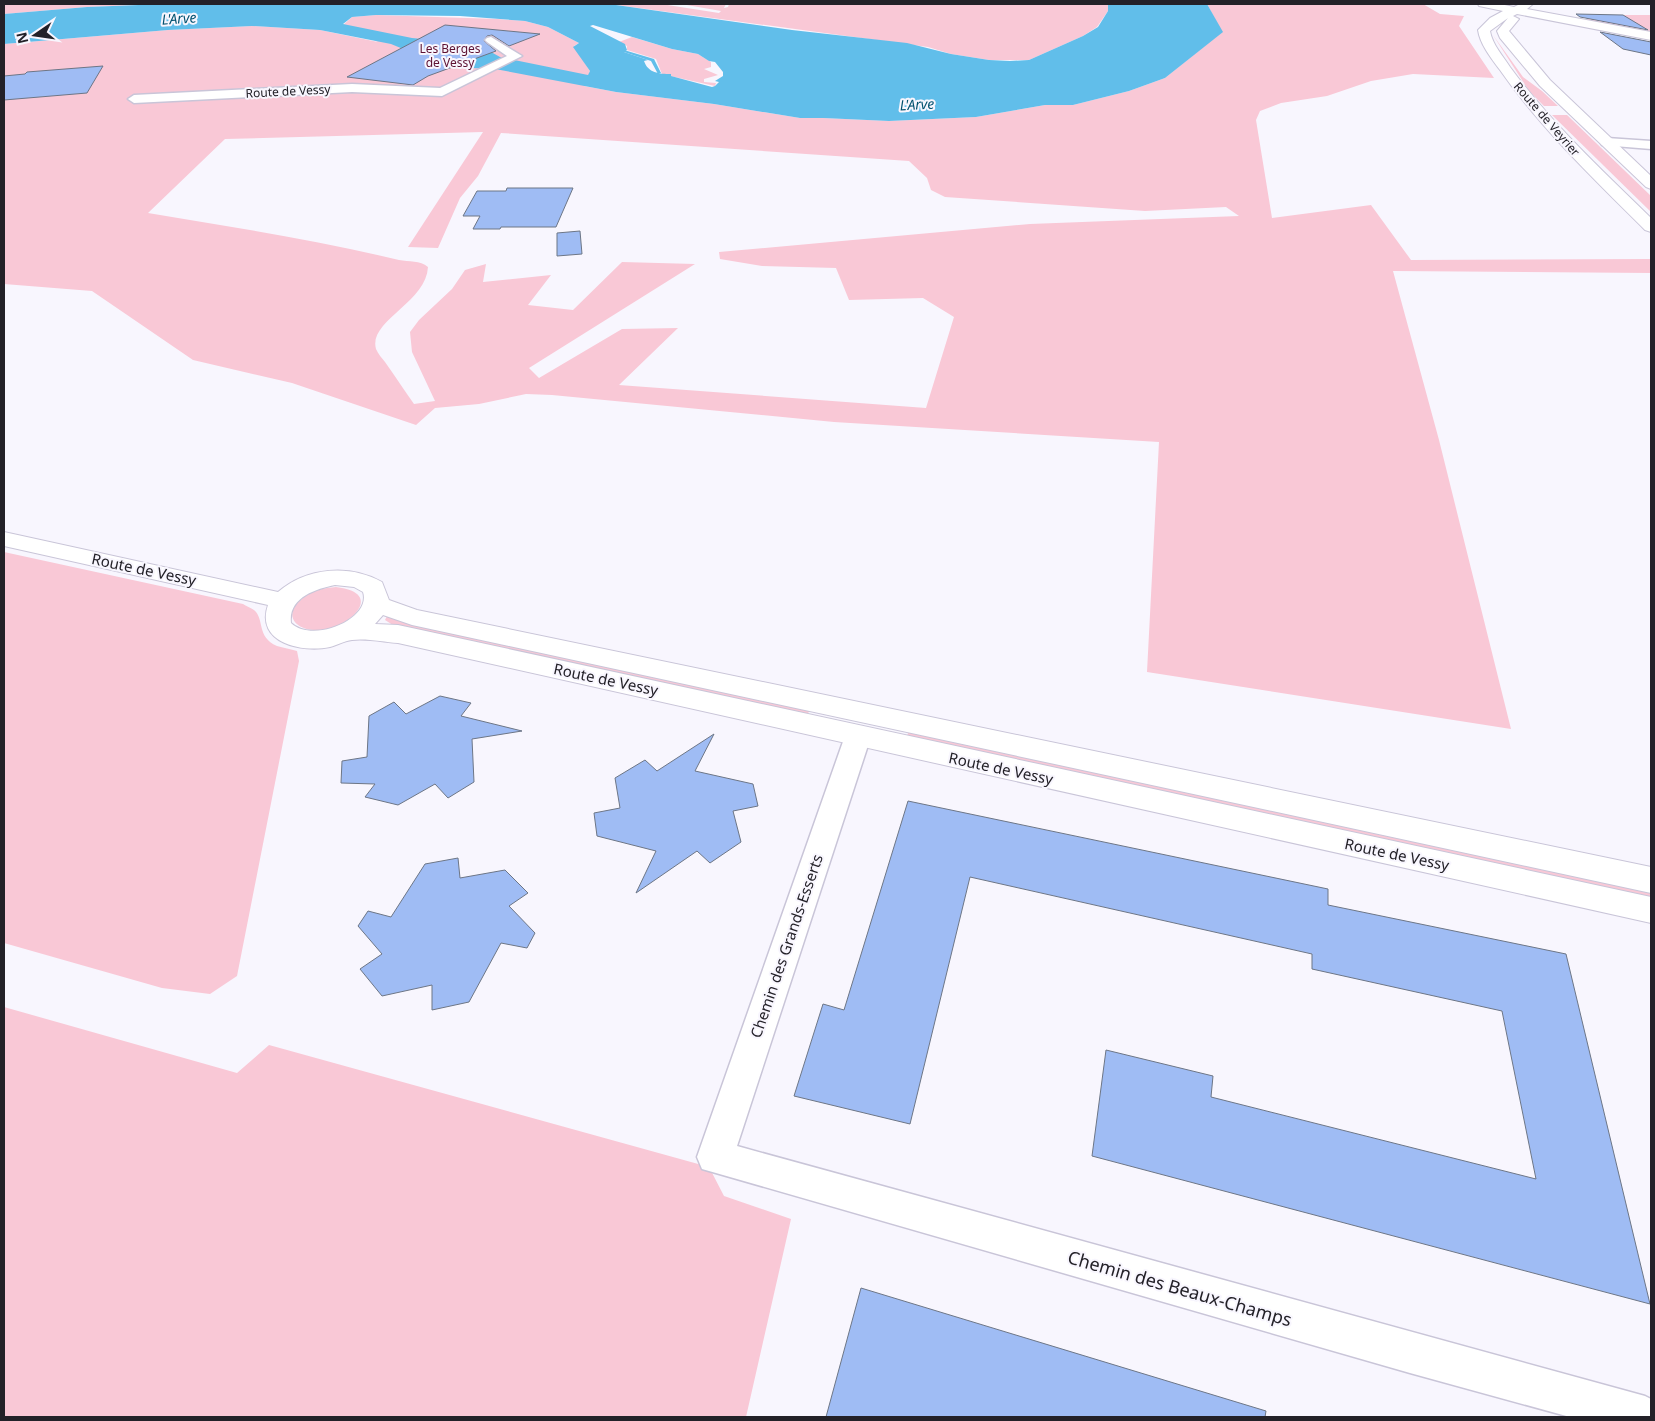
<svg xmlns="http://www.w3.org/2000/svg" width="1655" height="1421" font-family="'Noto Sans',sans-serif">
  <rect width="100%" height="100%" fill="#f8f6fe"/>
  <g fill="#f9c8d6" fill-rule="evenodd">
    <path d="M 4,4 L 164,4 L 87,7 L 4,14 Z"/>
    <path d="M 609,4 L 661,4 L 719,13 L 721,11 L 681,4 L 726,4 L 724,8 L 728,7 L 729,4 L 1108,4 L 1108,11 L 1097,27 L 1083,36 L 1029,60 L 989,60 L 951,54 L 928,47 Z"/>
    <path d="M 1207,4 L 1423,4 L 1440,14 L 1464,16 L 1459,26 L 1494,78 L 1413,74 L 1371,81 L 1327,96 L 1281,103 L 1260,111 L 1256,120 L 1272,218 L 1371,205 L 1411,260 L 1651,259 L 1651,273 L 1393,271 L 1439,440 L 1511,729 L 1147,672 L 1159,442 L 834,422 L 552,395 L 526,394 L 479,404 L 435,408 L 416,425 L 292,383 L 193,360 L 92,291 L 4,284 L 4,44 L 168,30 L 252,26 L 320,30 L 378,42 L 343,25 L 352,17 L 376,15 L 498,19 L 525,21 L 548,27 L 579,43 L 574,46 L 590,71 L 584,86 L 616,92 L 714,104 L 800,118 L 823,118 L 889,121 L 976,117 L 1045,105 L 1073,105 L 1129,91 L 1165,78 L 1222,32 ZM 483,132 L 408,247 L 438,248 L 460,198 L 478,176 L 501,133 L 909,161 L 927,178 L 931,190 L 945,197 L 1145,211 L 1226,207 L 1239,216 L 1030,224 L 719,252 L 720,259 L 762,266 L 836,268 L 849,300 L 923,298 L 954,317 L 926,408 L 619,385 L 678,328 L 622,329 L 539,378 L 529,368 L 695,264 L 622,262 L 573,310 L 528,305 L 551,275 L 483,282 L 486,264 L 465,270 L 452,289 L 419,320 L 410,332 L 412,352 L 435,401 L 414,404 C 404,390 395,376 385,362 C 382,358 378,354 376,349 C 368,321 426,303 428,267 C 420,260 409,262 399,260 C 316,240 232,227 148,213 L 225,139 Z"/>
    <path d="M 1623,15 L 1651,15 L 1651,32 L 1585,20 L 1589,18 L 1627,17 Z"/>
    <path d="M 1493,35 L 1523,77 L 1542,91 L 1558,106 L 1544,106 L 1529,91 Z"/>
    <path d="M 632,37 L 672,49 L 698,54 L 711,62 L 711,67 L 704,69 L 718,75 L 704,79 L 704,82 L 716,83 L 715,86 L 670,76 L 670,74 L 662,74 L 656,59 L 627,50 L 627,46 L 619,42 Z"/>
    <path d="M 1552,115 L 1567,115 L 1651,196 L 1651,212 Z"/>
    <path d="M 4,552 L 243,604 C 246,606 251,608 254,610 C 265,619 256,637 277,646 C 283,648 291,649 297,651 L 299,661 L 237,976 L 210,994 L 162,988 L 4,943 Z"/>
    <path d="M 336,587 C 389,593 346,633 313,630 C 292,628 284,612 303,598 C 313,590 324,588 336,587 Z"/>
    <path d="M 387,616 L 809,709 L 809,712 L 806,715 L 396,627 L 385,620 Z"/>
    <path d="M 909,731 L 1651,890 L 1651,899 L 906,738 Z"/>
    <path d="M 4,1007 L 237,1073 L 269,1045 L 709,1167 L 724,1196 L 791,1219 L 746,1417 L 4,1417 Z"/>
  </g>
  <path fill="#61beea" fill-rule="evenodd" d="M 164,4 L 609,4 L 792,30 L 907,43 L 951,54 L 989,60 L 1010,61 L 1029,60 L 1083,36 L 1098,27 L 1108,11 L 1108,4 L 1207,4 L 1223,32 L 1165,78 L 1129,91 L 1073,105 L 1045,105 L 976,117 L 889,121 L 823,118 L 800,118 L 714,104 L 616,92 L 495,69 L 447,67 L 391,44 L 320,30 L 252,26 L 168,30 L 4,44 L 4,14 L 87,7 ZM 376,15 L 460,16 L 525,21 L 548,27 L 579,43 L 573,47 L 590,71 L 588,75 L 500,57 L 491,52 L 492,48 L 495,46 L 412,38 L 343,24 L 352,17 ZM 593,25 L 672,49 L 698,54 L 709,61 L 715,62 L 723,72 L 723,76 L 715,81 L 719,82 L 715,86 L 712,87 L 671,76 L 671,74 C 659,74 648,73 644,61 L 648,60 L 624,52 L 627,50 L 625,44 L 590,26 Z"/>
  <g fill="none" stroke-linecap="round" stroke-linejoin="round">
    <path fill="#61beea" fill-rule="evenodd" d="M 624,50 L 654,59 L 661,73 L 658,74 L 651,61 L 624,52 Z"/>
  </g>
  <g fill="#9fbcf4" stroke="#6d7686">
    <path d="M 1576,14 L 1623,15 L 1648,30 L 1580,17 Z"/>
    <path d="M 445,25 L 540,34 L 509,46 L 492,35 L 487,36 L 484,41 L 496,51 L 428,76 L 413,85 L 347,77 Z"/>
    <path d="M 1600,32 L 1651,42 L 1651,55 L 1623,49 Z"/>
    <path d="M 103,66 L 87,93 L 4,100 L 4,76 L 25,74 L 27,72 Z"/>
    <path d="M 507,188 L 573,188 L 556,227 L 501,227 L 500,229 L 473,229 L 480,216 L 463,216 L 477,191 L 506,191 Z"/>
    <path d="M 580,231 L 582,254 L 557,256 L 557,233 Z"/>
    <path d="M 440,696 L 471,703 L 461,716 L 522,731 L 472,739 L 474,782 L 448,798 L 435,784 L 398,805 L 365,797 L 375,784 L 341,783 L 342,761 L 367,757 L 369,716 L 394,702 L 406,714 Z"/>
    <path d="M 714,734 L 695,771 L 753,784 L 758,806 L 733,811 L 741,842 L 710,863 L 697,851 L 636,893 L 656,851 L 597,836 L 594,813 L 620,808 L 615,778 L 645,760 L 657,771 Z"/>
    <path d="M 908,801 L 1328,889 L 1328,905 L 1566,954 L 1650,1304 L 1092,1156 L 1106,1050 L 1213,1076 L 1211,1097 L 1536,1179 L 1502,1011 L 1312,969 L 1312,954 L 970,877 L 910,1124 L 794,1096 L 823,1004 L 844,1010 Z"/>
    <path d="M 458,858 L 460,878 L 505,870 L 528,893 L 509,906 L 535,933 L 527,948 L 501,943 L 469,1002 L 432,1010 L 432,985 L 382,996 L 360,969 L 382,954 L 358,926 L 368,911 L 391,917 L 425,864 Z"/>
    <path d="M 861,1288 L 1266,1411 L 1265,1417 L 826,1417 Z"/>
  </g>
  <g fill="none" stroke-linecap="round" stroke-linejoin="round">
    <defs>
      <g id="street">
        <path d="M 491,37 L 522,56 L 442,96 L 352,92 L 134,103 L 128,99 L 134,95 L 352,84 L 440,88 L 507,56 L 487,42 L 485,40 L 487,38 Z"/>
        <path d="M 1607,138 L 1651,141 L 1651,149 L 1602,145 L 1600,142 Z"/>
        <path d="M 858,726 L 867,729 L 871,736 L 737,1146 L 1645,1396 L 1651,1399 L 1651,1417 L 1570,1417 L 1410,1373 L 702,1169 L 697,1157 L 845,736 L 849,729 Z"/>
      </g>
      <g id="secondary">
        <path d="M 1478,4 L 1500,4 L 1514,7 L 1520,4 L 1533,4 L 1527,9 L 1651,32 L 1651,40 L 1517,14 L 1513,16 L 1519,19 L 1509,31 L 1550,80 L 1651,176 L 1651,189 L 1646,187 L 1540,86 L 1500,38 L 1497,31 L 1508,18 L 1490,31 C 1492,44 1503,56 1510,67 C 1551,123 1602,170 1651,218 L 1651,232 L 1645,230 C 1594,179 1541,129 1500,70 C 1491,58 1480,44 1478,30 L 1490,18 L 1503,11 L 1479,6 Z"/>
        <path d="M 4,532 L 278,592 C 307,567 350,564 382,582 L 389,600 L 417,610 L 1651,867 L 1651,893 L 412,625 L 383,615 L 375,624 L 398,625 L 1651,897 L 1651,923 L 398,643 C 384,642 366,638 352,640 C 344,641 337,645 330,647 C 302,653 255,643 268,605 L 4,546 ZM 335,585 L 354,587 L 363,592 C 372,619 313,644 291,623 C 288,598 315,589 335,585 Z"/>
      </g>
    </defs>
    <use href="#street" stroke="#c9c5d8" stroke-width="3"/>
    <use href="#secondary" stroke="#c9c5d8" stroke-width="2"/>
    <use href="#street" fill="#fff" fill-rule="evenodd"/>
    <use href="#secondary" fill="#fff" fill-rule="evenodd"/>
  </g>
  <g text-anchor="middle" dominant-baseline="central" stroke-width="4" stroke-linejoin="round" paint-order="stroke">
    <g font-size="12" fill="#5d1132" stroke="#f8f6fe">
      <text x="450" y="48">Les Berges<tspan x="450" dy="14">de Vessy</tspan></text>
    </g>
    <g font-size="12" fill="#232128" stroke="#f8f6fe">
      <text transform="translate(288 91) rotate(-3)">Route de Vessy</text>
      <text transform="translate(1547 119) rotate(49)">Route de Veyrier</text>
    </g>
    <g font-size="14" font-style="italic" fill="#00516f" stroke="#f8f6fe">
      <text transform="translate(179 18) rotate(-4)">L'Arve</text>
      <text transform="translate(917 104) rotate(-3)">L'Arve</text>
    </g>
    <g font-size="15" fill="#232128" stroke="#f8f6fe">
      <text transform="translate(144 569) rotate(12)">Route de Vessy</text>
      <text transform="translate(606 679) rotate(12)">Route de Vessy</text>
      <text transform="translate(1001 768) rotate(12)">Route de Vessy</text>
      <text transform="translate(1397 854) rotate(12)">Route de Vessy</text>
      <text transform="translate(786 946) rotate(-71)">Chemin des Grands-Esserts</text>
    </g>
    <g font-size="18" fill="#232128" stroke="#f8f6fe">
      <text transform="translate(1180 1288) rotate(16)">Chemin des Beaux-Champs</text>
    </g>
  </g>
  <rect width="1655" height="1421" fill="none" stroke="#232128" stroke-width="10"/>
  <g transform="translate(35 35) rotate(257)" stroke="#f8f6fe" stroke-width="4" paint-order="stroke">
  <path d="M0-4L9 19L0 12L-9 19Z" fill="#232128"/>
  <text y="-8" font-size="14" font-weight="bold" text-anchor="middle" fill="#232128">N</text>
  </g>
</svg>
